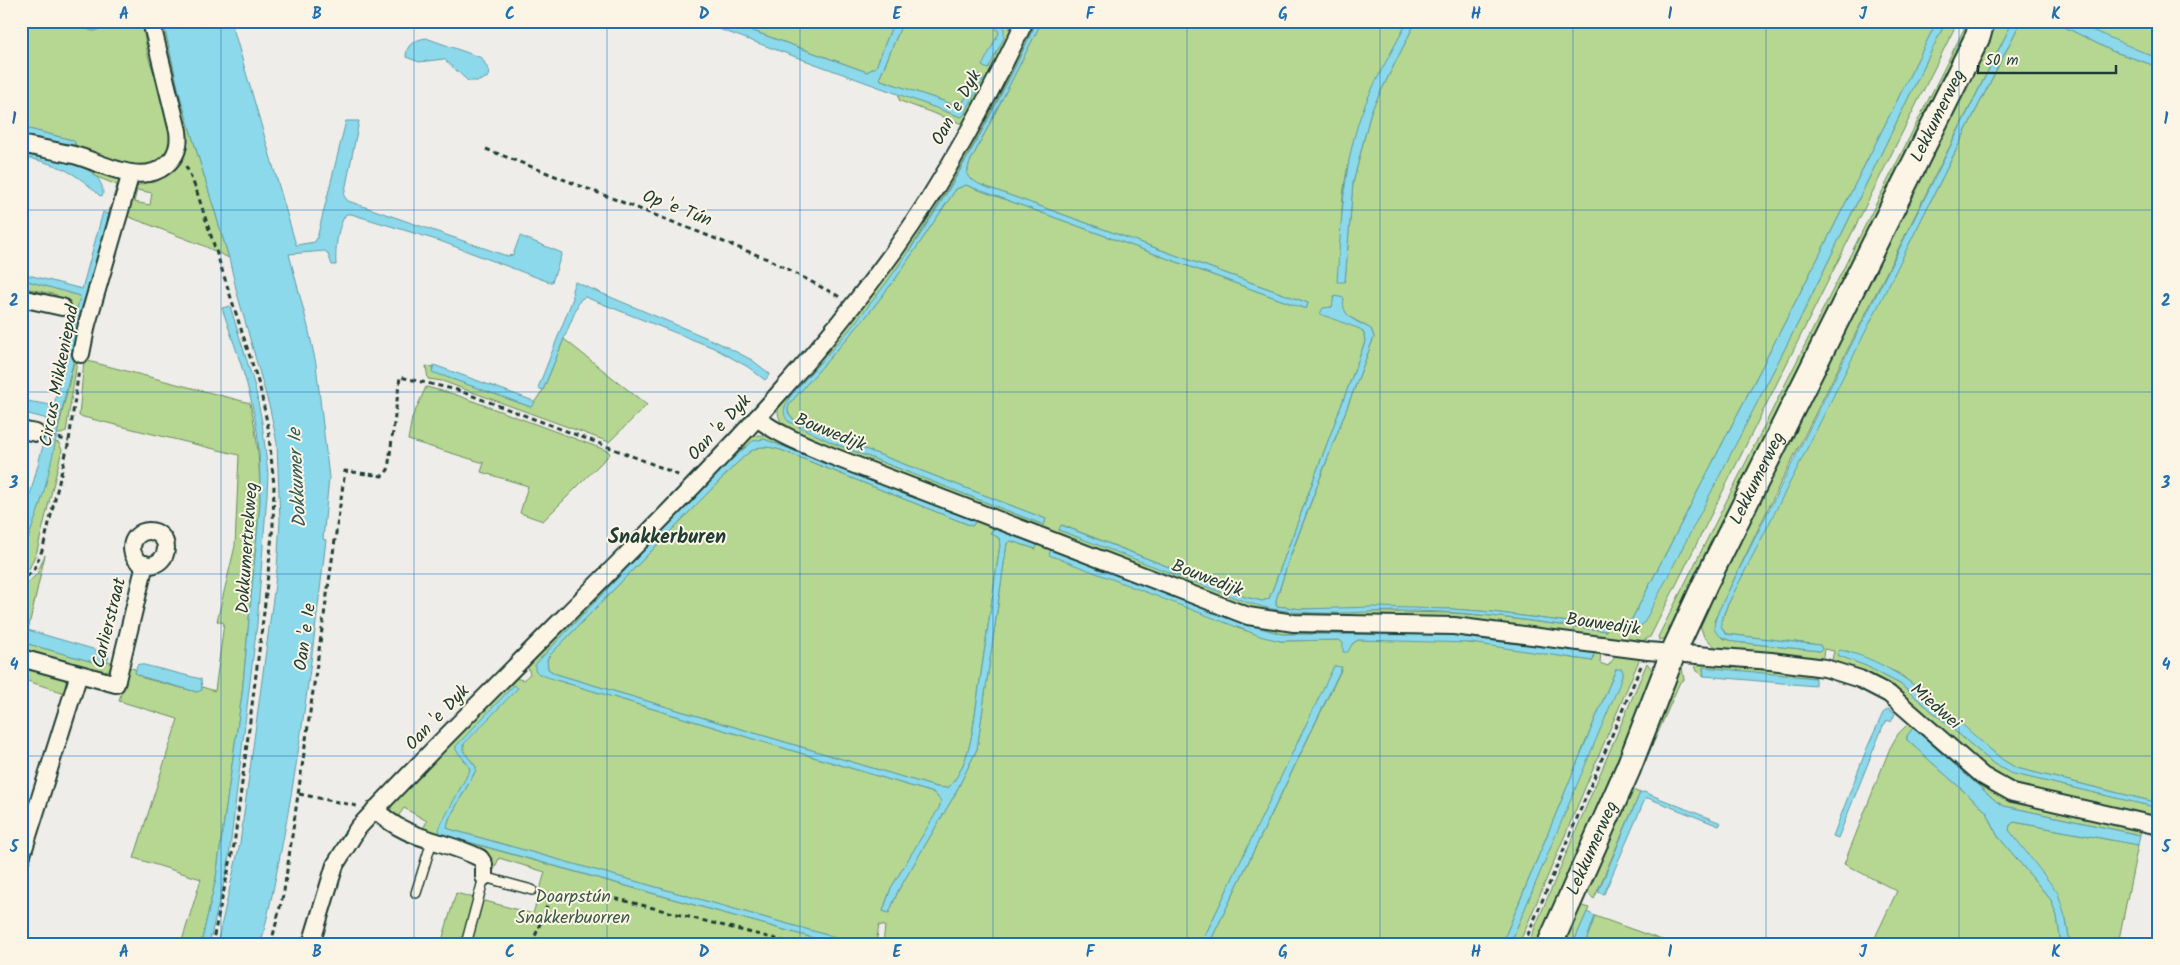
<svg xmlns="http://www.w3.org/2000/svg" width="2180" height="965" font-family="Kalam,sans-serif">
  <rect width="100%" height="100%" fill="#efede9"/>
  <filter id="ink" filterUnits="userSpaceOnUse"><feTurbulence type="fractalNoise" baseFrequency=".02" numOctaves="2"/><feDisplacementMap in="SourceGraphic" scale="10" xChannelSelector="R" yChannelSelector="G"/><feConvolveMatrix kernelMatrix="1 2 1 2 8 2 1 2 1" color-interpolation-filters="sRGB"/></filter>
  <g filter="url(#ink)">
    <g fill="#b6d791" stroke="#6a8a62" fill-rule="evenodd">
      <path d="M 21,21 L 54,21 L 94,31 L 117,23 L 137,24 L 142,21 C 144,34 146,47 149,59 C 158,88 198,166 140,168 C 130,169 87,152 74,148 L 76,145 L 72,140 L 21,127 Z"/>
      <path d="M 155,21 L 163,21 L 180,96 L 229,258 L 202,245 L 124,215 L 133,187 L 167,176 L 184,159 ZM 137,190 L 152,193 L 150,205 L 134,202 Z"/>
      <path d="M 725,21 L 894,21 L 876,67 L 867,72 Z"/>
      <path d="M 903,21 L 980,21 L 996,27 L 999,33 L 983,66 L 988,69 L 1003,24 L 998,21 L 1009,21 L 1011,36 L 965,125 L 903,102 L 899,100 L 899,94 L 961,117 L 964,115 L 983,78 L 978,75 L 964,101 L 955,105 L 881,80 L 880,77 Z"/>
      <path d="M 1031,21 L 1037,21 C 996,109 948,195 893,274 C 860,321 821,363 785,406 L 788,421 L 833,443 L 1044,525 L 1046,519 L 800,424 C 792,418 784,414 790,403 L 865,318 L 896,278 L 956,189 L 966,185 L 971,187 L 1306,309 L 1308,303 L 981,185 L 974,182 L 967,175 L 969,164 L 1042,21 L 1408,21 C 1377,80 1345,143 1342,210 C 1341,234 1344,259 1345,282 L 1353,183 L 1371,111 L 1416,21 L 1937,21 L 1818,258 L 1632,619 L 1627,624 L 1640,628 L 1799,321 L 1946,21 L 1958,21 L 1650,637 L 1643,641 L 1632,641 L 1303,616 L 1250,609 L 795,434 C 783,427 775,418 779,403 L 838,333 ZM 1335,296 L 1348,316 L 1371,329 L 1374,337 L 1289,560 L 1276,600 L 1276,606 L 1302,609 L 1452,609 L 1492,612 L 1606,627 L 1606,631 L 1492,616 L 1452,613 L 1278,610 L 1059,530 L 1062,525 L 1245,597 L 1262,601 L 1269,599 L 1365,342 L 1364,333 L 1360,329 L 1325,308 L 1332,307 Z"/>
      <path d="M 1968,21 L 1976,21 L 1668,638 L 1659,640 L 1658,637 Z"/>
      <path d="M 1990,21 L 2013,21 L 1778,488 L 1714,621 L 1722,638 L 1735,642 L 1820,651 L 1822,649 L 1820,645 L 1726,634 L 1720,625 L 1727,606 L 2021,21 L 2053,21 L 2112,51 L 2159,67 L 2159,803 L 2016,768 L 2003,760 L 1900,674 L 1847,651 L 1837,654 L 1866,666 L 1900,684 L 1994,764 L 2011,773 L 2159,808 L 2159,821 L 2020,790 L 1831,664 L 1834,651 L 1824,649 L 1822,662 L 1718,649 L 1704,637 L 1699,622 Z"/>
      <path d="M 2071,21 L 2159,21 L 2159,59 L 2081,27 Z"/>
      <path d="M 80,165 L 120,178 L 122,181 L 117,197 L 113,198 L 117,185 L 97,177 Z"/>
      <path d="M 110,208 L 113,208 L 82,330 L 66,432 L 61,434 L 57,434 Z"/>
      <path d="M 21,279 L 81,296 L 74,317 L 67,315 L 69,301 L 57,299 L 57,295 L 21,287 Z"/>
      <path d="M 564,339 L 647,405 L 609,442 L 442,381 L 428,379 L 426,366 L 432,367 L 433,372 L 531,407 L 543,390 Z"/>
      <path d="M 84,360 L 250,403 C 258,436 260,469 260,503 L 242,694 L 216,878 L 201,944 L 181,944 L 201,879 L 134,858 L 178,719 L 119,701 L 128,667 L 135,669 L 136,673 L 143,678 L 197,692 L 202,687 L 215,691 L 224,623 L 217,621 L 235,546 L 239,455 L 79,416 Z"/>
      <path d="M 426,387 L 454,394 L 608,451 L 610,454 L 543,521 L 520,513 L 528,486 L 481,472 L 484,463 L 408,440 L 412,418 Z"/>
      <path d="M 758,435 L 774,437 L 1250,622 L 1433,630 L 1601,651 L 1600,663 L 1608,666 L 1618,653 L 1639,657 L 1640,658 L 1519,944 L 1510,944 L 1623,672 L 1616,669 L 1502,944 L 1209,944 L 1342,668 L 1335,666 L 1201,944 L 883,944 L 885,926 L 879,925 L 876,944 L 859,944 L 449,829 L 447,827 L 449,819 L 474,774 L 476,767 C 470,758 458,750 467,739 L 456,746 C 459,755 468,761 470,770 L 440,834 L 442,835 L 835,944 L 441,944 L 456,893 L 533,914 L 545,872 L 499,858 L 494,870 L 492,863 L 421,833 L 427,821 L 404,808 L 397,818 L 391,813 L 391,803 L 515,678 L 523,680 L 530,674 L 528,667 L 530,663 L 745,440 ZM 764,439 L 976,521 L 972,526 L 781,450 C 757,443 753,448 735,465 L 549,656 L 547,660 L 548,669 L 556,674 L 936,787 L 948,788 C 963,773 970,748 973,728 L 1000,545 L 999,538 L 991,533 L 1036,549 L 1011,541 L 1007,543 L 977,749 L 954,796 L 898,891 L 889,913 L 883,911 L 891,888 L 939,809 L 941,801 L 934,793 L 553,679 L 541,658 L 731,460 L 745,447 ZM 1239,622 L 1282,634 L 1350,633 L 1472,636 L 1593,661 L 1490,645 L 1447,641 L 1358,640 L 1352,644 L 1337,640 L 1281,641 L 1237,628 Z"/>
      <path d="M 55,442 L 59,443 L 62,450 L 37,551 L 29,569 L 21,571 L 21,552 L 27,541 L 40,504 Z"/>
      <path d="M 45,555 L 28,630 L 21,628 L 21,589 L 37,574 Z"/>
      <path d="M 21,642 L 97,663 L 104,665 L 108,661 L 113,663 L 109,670 L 101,672 L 21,649 Z"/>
      <path d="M 1697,662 L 1812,673 L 1815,678 L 1703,668 L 1704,676 L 1697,671 L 1695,666 Z"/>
      <path d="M 1647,663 L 1651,668 L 1653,676 L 1539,944 L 1528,944 Z"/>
      <path d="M 21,665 L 64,678 L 67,684 L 65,693 L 21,679 Z"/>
      <path d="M 1682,667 L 1684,680 L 1680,682 L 1633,790 L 1640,793 L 1594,899 L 1584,890 L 1675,671 Z"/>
      <path d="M 1910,722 L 1976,777 L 2141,827 L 2140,835 L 2004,806 L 1997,802 L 1913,728 L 1907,736 L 1907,740 L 1987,812 L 1997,835 L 2051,900 L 2057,916 L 2061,944 L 1872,944 L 1897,891 L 1844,864 L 1890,748 L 1898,734 Z"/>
      <path d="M 2014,822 L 2138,845 L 2118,944 L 2070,944 L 2066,920 L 2009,830 L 2010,825 Z"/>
      <path d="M 1582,906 L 1589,908 L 1573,944 L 1558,944 L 1576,907 Z"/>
      <path d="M 1595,916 L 1673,944 L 1585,944 Z"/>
    </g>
    <g fill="#8cd9ec" stroke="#609ba2">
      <path d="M 54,21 L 140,21 L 137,24 L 117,23 L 94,31 Z"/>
      <path d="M 163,21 L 231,21 L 296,245 L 315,242 L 317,238 L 346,121 L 359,121 L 344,196 L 348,201 L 507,256 L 513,255 L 520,236 L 562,253 L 552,282 L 549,282 L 440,241 L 351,214 L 346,214 C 337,227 335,250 336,265 L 332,265 L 328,254 L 325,251 L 289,254 L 308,327 L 316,364 L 329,478 L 323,539 L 326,540 C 310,676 293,810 261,944 L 217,944 L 240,843 L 277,569 L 280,520 L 277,443 L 270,409 L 237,293 L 229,258 L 180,96 Z"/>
      <path d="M 697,21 L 725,21 L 867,72 L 876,67 L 894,21 L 903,21 L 880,77 L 881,80 L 955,105 L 964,101 L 978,74 L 984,78 L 964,115 L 961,117 Z"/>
      <path d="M 980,21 L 998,21 L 1004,27 L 1004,38 L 988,69 L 982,66 L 999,33 L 996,27 Z"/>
      <path d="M 1037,21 L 1042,21 L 969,164 L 967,174 L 969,178 L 981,185 L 1308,303 L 1306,309 L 971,187 L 966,185 L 956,189 L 896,278 L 865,318 L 790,403 C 784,414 792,418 800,424 L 1046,519 L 1044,525 L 833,443 L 788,421 C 785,417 783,413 785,407 C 788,396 800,386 807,377 C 826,356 845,336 862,314 C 934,226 989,124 1037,21 Z"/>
      <path d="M 1408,21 L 1416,21 L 1371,111 L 1353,183 L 1345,282 L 1337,282 C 1341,226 1343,159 1364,107 C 1376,78 1393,49 1408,21 Z"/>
      <path d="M 1937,21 L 1946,21 L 1799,321 L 1644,623 L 1634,631 L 1619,631 L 1620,627 L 1632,619 L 1818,258 Z"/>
      <path d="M 2013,21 L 2021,21 C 1922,216 1827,412 1727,606 C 1723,616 1717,626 1726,634 L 1820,645 L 1822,649 L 1820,651 L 1735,642 C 1712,635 1710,630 1720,608 Z"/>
      <path d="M 2053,21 L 2071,21 L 2159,59 L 2159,67 L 2112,51 Z"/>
      <path d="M 426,38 L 482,58 L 489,71 L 488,77 L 479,81 L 468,81 L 444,59 L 419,62 L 406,57 C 406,44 415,40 426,38 Z"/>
      <path d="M 21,127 L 72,140 L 75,142 L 74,148 L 21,138 Z"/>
      <path d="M 31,152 C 53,158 105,164 103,195 L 100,196 C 77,173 60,165 28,158 L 24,155 Z"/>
      <path d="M 103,212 L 111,216 C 95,276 79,335 65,396 C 54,446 45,507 21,552 L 21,529 L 49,423 L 44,418 L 21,412 L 21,400 L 51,405 L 55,401 L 80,296 L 21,279 L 21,273 L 82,289 Z"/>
      <path d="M 575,282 L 719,343 L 752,360 L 770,374 L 765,380 L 748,367 L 714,348 L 585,297 L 581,299 L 579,302 L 543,390 L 538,388 L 573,298 L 572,290 Z"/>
      <path d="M 1334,296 L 1344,298 C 1340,317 1357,321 1371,329 L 1374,337 L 1289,559 L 1276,600 L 1276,606 L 1302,609 L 1374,607 L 1452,609 L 1492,612 L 1606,627 L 1606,631 C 1543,623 1480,612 1416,611 C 1371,610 1324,617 1279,610 C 1268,609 1257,605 1246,602 L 1059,530 L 1061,525 L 1245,597 L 1262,601 L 1269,599 L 1365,342 L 1364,333 L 1360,329 L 1320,314 L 1323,308 L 1332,307 Z"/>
      <path d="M 230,306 L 255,387 L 262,422 L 268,473 L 267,495 L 257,624 L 228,865 L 209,944 L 201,944 L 216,878 L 242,694 L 260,503 C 260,479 260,455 257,430 C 251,389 235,347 222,308 Z"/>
      <path d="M 434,365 L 531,400 L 535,403 L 531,407 L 432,372 Z"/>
      <path d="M 764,439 L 976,521 L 972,526 L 781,450 C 757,443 753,448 735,465 L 549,656 L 547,660 L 548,669 L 556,674 L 936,787 L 948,788 C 963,773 970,748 973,728 L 1000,545 L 999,538 L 990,533 L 994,528 L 1037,544 L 1036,549 L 1011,541 L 1007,543 L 977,749 L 954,796 L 898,891 L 889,913 L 883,911 L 891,888 L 939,808 L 941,801 L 934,793 L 553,679 L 539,674 L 535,670 L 535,665 L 541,658 L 731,460 L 753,441 Z"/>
      <path d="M 1051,549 L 1239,622 L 1282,634 L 1449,635 L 1594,653 L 1593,661 L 1471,643 L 1358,640 L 1352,644 L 1348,652 L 1343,652 L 1343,643 L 1339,640 L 1281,641 L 1263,637 L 1049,555 Z"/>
      <path d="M 21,628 L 103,652 L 108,655 L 109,658 L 104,665 L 97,663 L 21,642 Z"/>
      <path d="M 1840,650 C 1903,662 1955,721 2003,760 L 2016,768 L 2159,803 L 2159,808 L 2010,773 L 1994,764 L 1900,684 L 1866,666 L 1837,655 Z"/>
      <path d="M 140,664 L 201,679 L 202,690 L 197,692 L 143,677 L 135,673 L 137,665 Z"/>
      <path d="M 1334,666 L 1342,667 L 1209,944 L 1201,944 Z"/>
      <path d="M 1703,667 L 1815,678 L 1815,686 L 1704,676 Z"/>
      <path d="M 1616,669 L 1622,669 L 1623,672 L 1619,685 L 1510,944 L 1502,944 Z"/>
      <path d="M 514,685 L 518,688 L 463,745 L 463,751 L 476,767 L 476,770 L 449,819 L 447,827 L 449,829 L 859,944 L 835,944 L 440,834 L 439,828 L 470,770 L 469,766 L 456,750 L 456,746 Z"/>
      <path d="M 1888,709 L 1895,714 L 1891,722 L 1888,720 L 1883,726 L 1838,838 L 1833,836 L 1867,748 L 1883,713 Z"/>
      <path d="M 1913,728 L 1997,802 L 2004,806 L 2140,835 L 2138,845 L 2014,822 L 2010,825 L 2009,830 L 2058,893 L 2066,920 L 2070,944 L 2061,944 L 2057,916 L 2051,900 L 1997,835 L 1987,812 L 1907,740 L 1907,736 Z"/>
      <path d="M 1644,792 L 1721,823 L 1719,826 L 1648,798 L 1645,799 L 1604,894 L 1598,892 L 1640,793 Z"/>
      <path d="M 1587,912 L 1595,916 L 1585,944 L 1573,944 Z"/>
    </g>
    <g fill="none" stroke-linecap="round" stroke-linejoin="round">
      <defs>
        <g id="service">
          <path d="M 416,893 L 432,841"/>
          <path d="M 466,944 L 484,877 L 532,890"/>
        </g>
        <g id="minor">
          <path d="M 21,144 C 39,148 57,151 74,155 C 101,162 141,187 166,165 C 177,156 180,144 178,131 L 151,21"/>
          <path d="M 21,298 L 62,307"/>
          <path d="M 81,354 L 87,324 L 131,173"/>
          <path d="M 757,418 C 779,435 803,444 829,455 L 1248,616 L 1294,623 L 1454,626 L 1648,651 L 1771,661 L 1825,668 L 1860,679 L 1889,694 L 1983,776 L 2013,793 L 2159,826"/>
          <path d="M 21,430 L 36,433"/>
          <circle cx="149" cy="548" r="17"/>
          <path d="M 21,658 L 116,684 L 145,564"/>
          <path d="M 375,809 C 406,841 443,839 480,858 L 484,864 L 484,877"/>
          <path d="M 21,858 L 79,674"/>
          <path d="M 311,944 L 335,865 L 358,828 C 450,730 546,636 640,541 C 730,449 819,355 894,251 C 945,180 987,100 1025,21"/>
        </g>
        <g id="secondary">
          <path id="s1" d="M 1550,944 L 1628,769 L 1673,653 L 1705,584 L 1978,36 L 1982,21"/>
        </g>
      </defs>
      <use href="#service" stroke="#1f3d34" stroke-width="12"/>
      <use href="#minor" stroke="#1f3d34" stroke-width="20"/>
      <use href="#secondary" stroke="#1f3d34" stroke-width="28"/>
      <g stroke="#1f3d34" stroke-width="3" stroke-dasharray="5 4" stroke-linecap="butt">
        <path d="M 486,149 L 770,260 L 840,297"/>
        <path d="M 186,166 L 196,189 L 260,388 L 268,427 L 274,485 L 273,525 L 264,612 L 234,845 L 212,944"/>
        <path d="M 50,436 L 69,441"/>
        <path d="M 21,583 L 34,569 L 43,548 L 69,441 L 79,369"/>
        <path d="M 299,794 L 357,806"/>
        <path d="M 544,894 L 559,896 L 598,894 L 780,940 L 789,944"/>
        <path d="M 271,944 L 284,891 L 345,471 L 382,476 L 388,470 L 400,377 L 457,390 L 606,446 L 665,469 L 680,476"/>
        <path d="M 532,944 L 547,906 L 546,895"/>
        <path d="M 1524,944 L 1641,666"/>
      </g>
      <use href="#service" stroke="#fcf5e5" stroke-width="9"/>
      <use href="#minor" stroke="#fcf5e5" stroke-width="16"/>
      <use href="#secondary" stroke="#fcf5e5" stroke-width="24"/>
    </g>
  </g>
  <path fill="none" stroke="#1f6fb2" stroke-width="1" stroke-opacity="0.55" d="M 221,21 L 221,944M 414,21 L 414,944M 607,21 L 607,944M 800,21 L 800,944M 993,21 L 993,944M 1187,21 L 1187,944M 1380,21 L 1380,944M 1573,21 L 1573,944M 1766,21 L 1766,944M 1959,21 L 1959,944M 21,210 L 2159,210M 21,392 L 2159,392M 21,574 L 2159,574M 21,756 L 2159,756"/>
  <g text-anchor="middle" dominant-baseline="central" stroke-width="4" stroke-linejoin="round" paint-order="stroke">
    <g font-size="18" fill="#1f3d34" stroke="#fcf5e5">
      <text transform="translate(957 108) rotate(-61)">Oan 'e Dyk</text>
      <text stroke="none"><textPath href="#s1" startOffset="915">Lekkumerweg</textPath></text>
      <text transform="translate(677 209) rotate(21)">Op 'e Tún</text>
      <text transform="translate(60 376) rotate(-79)">Circus Mikkeniepad</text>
      <text transform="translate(720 428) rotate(-47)">Oan 'e Dyk</text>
      <text transform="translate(830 433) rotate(22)">Bouwedijk</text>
      <text stroke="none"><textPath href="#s1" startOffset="510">Lekkumerweg</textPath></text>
      <text transform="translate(248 548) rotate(-86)">Dokkumertrekweg</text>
      <text transform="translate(1207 579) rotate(21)">Bouwedijk</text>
      <text transform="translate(110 623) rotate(-76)">Carlierstraat</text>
      <text transform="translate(1603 625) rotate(8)">Bouwedijk</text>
      <text transform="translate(306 637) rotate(-82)">Oan 'e Ie</text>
      <text transform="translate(1935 707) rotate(41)">Miedwei</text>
      <text transform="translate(438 718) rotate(-46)">Oan 'e Dyk</text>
      <text stroke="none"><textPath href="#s1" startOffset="105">Lekkumerweg</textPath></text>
    </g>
    <g font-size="18" fill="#3d5c47" stroke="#fcf5e5">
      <text x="573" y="897">Doarpstún<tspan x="573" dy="21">Snakkerbuorren</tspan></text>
    </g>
    <g font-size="19" font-style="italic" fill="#355c59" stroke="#fcf5e5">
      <text transform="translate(298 478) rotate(-93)">Dokkumer Ie</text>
    </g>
    <g font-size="20" font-weight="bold" fill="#1f3d34" stroke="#fcf5e5">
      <text x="667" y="538">Snakkerburen</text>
    </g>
  </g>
  <rect width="2180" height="965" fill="none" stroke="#fcf5e5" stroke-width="55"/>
  <path d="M1978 65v8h138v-8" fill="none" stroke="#1f3d34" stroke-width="2.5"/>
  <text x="1985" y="65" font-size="15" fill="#1f3d34" stroke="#fcf5e5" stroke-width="4" paint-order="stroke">50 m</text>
  <rect x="28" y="28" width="2124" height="910" fill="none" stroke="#1f6fb2" stroke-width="2"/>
  <g font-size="16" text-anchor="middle" font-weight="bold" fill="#1f6fb2">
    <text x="124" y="19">A</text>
    <text x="317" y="19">B</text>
    <text x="510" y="19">C</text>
    <text x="704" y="19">D</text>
    <text x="897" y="19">E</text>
    <text x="1090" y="19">F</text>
    <text x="1283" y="19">G</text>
    <text x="1476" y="19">H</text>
    <text x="1670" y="19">I</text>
    <text x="1863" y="19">J</text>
    <text x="2056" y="19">K</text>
    <text x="14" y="124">1</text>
    <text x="2166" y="124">1</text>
    <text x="14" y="306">2</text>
    <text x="2166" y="306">2</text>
    <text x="14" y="488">3</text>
    <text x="2166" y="488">3</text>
    <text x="14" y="670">4</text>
    <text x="2166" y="670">4</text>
    <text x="14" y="852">5</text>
    <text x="2166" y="852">5</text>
    <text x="124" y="957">A</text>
    <text x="317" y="957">B</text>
    <text x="510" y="957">C</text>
    <text x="704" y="957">D</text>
    <text x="897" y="957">E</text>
    <text x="1090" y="957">F</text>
    <text x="1283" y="957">G</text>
    <text x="1476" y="957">H</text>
    <text x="1670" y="957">I</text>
    <text x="1863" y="957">J</text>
    <text x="2056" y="957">K</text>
  </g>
</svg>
